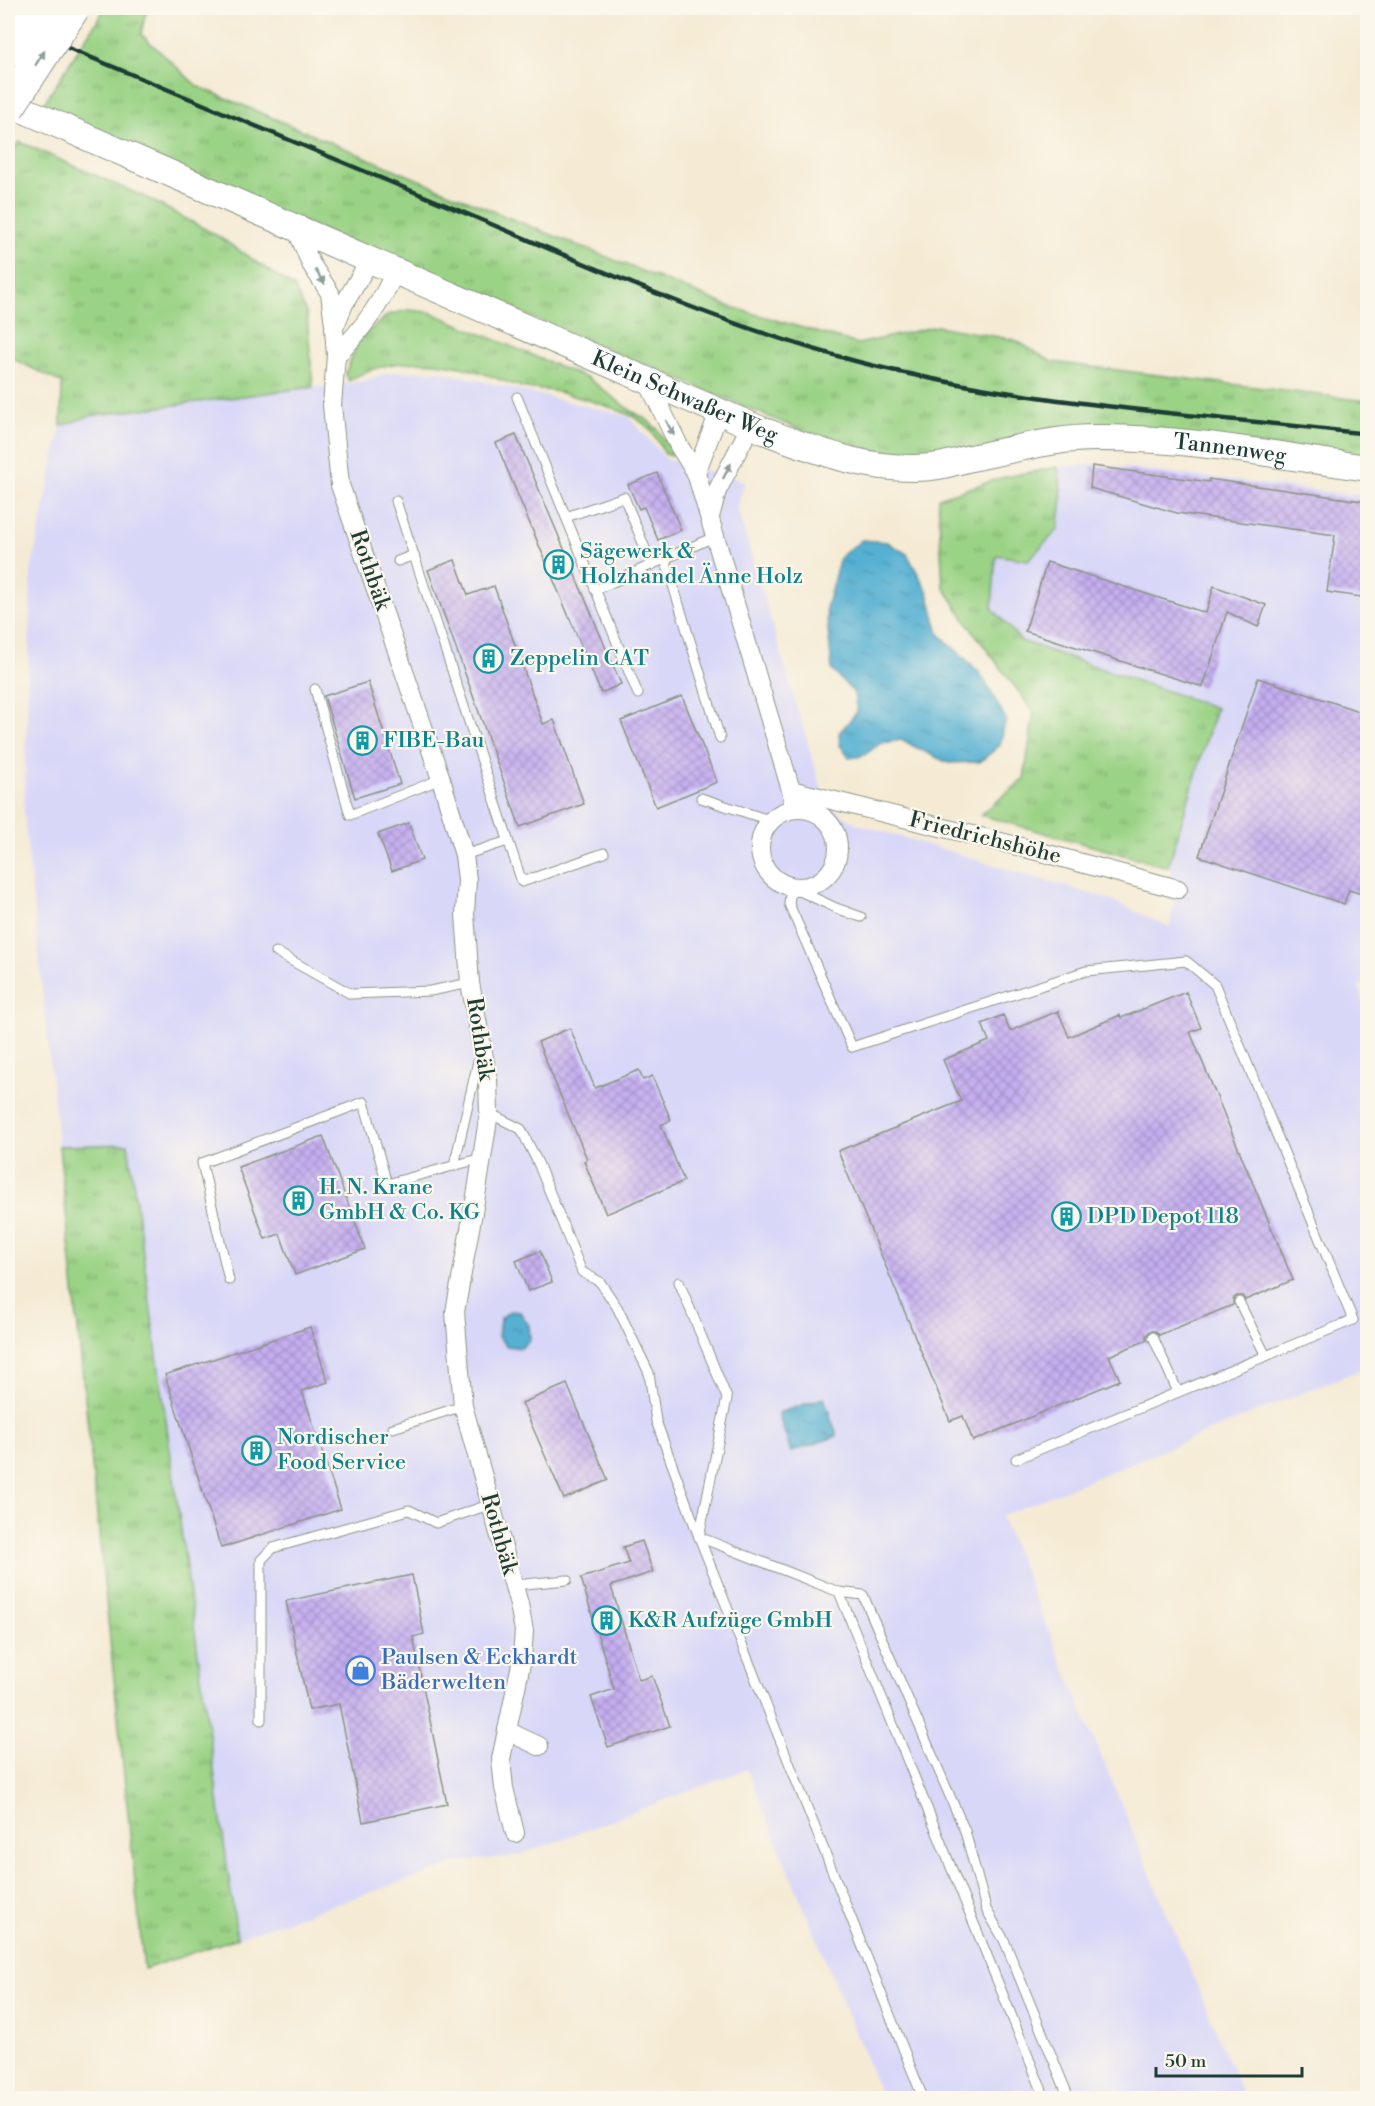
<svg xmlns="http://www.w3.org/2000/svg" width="1375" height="2106" font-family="'Libre Bodoni',serif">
  <defs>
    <pattern id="grass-tufts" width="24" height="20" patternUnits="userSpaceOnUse" patternTransform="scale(1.5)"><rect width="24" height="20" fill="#9bd386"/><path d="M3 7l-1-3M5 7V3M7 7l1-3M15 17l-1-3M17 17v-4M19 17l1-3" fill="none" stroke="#7eac6e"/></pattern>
    <pattern id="water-ripples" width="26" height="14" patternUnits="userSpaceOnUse" patternTransform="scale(1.5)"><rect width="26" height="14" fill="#54b0d2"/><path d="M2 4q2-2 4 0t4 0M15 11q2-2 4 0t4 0" fill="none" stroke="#4590ab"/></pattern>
    <pattern id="building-cross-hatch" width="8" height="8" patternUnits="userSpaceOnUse" patternTransform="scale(1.5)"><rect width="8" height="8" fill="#c6aff1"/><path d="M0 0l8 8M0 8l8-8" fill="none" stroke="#a090c4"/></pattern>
  </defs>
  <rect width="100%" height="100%" fill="#fbf7ec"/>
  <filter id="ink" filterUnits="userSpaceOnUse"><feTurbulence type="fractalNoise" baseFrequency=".0167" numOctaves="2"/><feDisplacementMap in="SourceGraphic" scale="12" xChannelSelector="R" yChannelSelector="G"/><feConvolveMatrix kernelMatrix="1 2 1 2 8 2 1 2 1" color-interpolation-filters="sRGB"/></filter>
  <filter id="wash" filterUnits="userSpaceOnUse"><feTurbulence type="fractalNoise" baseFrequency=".008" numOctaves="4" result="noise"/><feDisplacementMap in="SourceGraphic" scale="24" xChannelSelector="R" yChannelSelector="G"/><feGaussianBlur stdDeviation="1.35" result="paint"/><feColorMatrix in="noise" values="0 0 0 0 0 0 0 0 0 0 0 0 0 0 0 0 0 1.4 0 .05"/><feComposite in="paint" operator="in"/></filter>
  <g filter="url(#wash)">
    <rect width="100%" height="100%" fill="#f5ebd5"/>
    <path fill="#d8d7f8" d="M 439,371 L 628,416 L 667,460 L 745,481 L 737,508 L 826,804 L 855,823 L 1111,900 L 1169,927 L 1178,889 L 1168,867 L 1216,708 L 1021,641 L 992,609 L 996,555 L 1062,499 L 1058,467 L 1094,464 L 1367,496 L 1367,986 L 1359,984 L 1368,1026 L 1367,1367 L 1001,1516 L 1244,2098 L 882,2098 L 747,1769 L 520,1855 L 461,1862 L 144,1969 L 24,813 L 31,571 L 61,426 L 89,416 L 359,382 L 392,372 Z"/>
    <g fill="url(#grass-tufts)" stroke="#5d885d" stroke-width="1.5">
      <path d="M 105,8 L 150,8 L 145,15 L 141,34 L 197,86 L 507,217 L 731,307 L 858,344 L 937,326 L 1015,340 L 1052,362 L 1367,401 L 1367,459 L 1266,445 L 968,449 L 915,456 L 844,446 L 803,431 L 271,208 L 41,108 Z"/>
      <path d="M 20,142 L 149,199 L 216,235 L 295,288 L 307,315 L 313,387 L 89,416 L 61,426 L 62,383 L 8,356 L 8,157 Z"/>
      <path d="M 408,310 L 429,312 L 589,379 L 630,410 L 646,419 L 658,430 L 669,447 L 672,456 L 665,454 C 658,441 651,427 637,419 C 620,408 574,396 554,391 C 543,389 532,390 522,387 C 503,382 484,372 465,368 C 427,359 382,359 349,381 L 345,374 L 360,338 L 388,315 Z"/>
      <path d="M 1058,467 L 1062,499 L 1058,530 L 1028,560 L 996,555 L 992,608 L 1021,641 L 1216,708 L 1168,867 L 980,815 L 1024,779 L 1034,712 L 969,626 L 943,586 L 938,498 L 1004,477 Z"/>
      <path d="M 128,1144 L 237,1938 L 144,1969 L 59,1146 Z"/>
    </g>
    <g fill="url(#water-ripples)" stroke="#3a7683" stroke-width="1.5">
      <path d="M 862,540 L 887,542 L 907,554 L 928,592 L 939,634 L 980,673 L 1006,719 L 1000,745 L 980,762 L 948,763 L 901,740 L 881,743 L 863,756 L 849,758 L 840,745 L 839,733 L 857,712 L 854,693 L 832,670 L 826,608 L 840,557 Z"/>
      <path d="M 510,1311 L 520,1312 L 529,1326 L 530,1340 L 521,1348 L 507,1346 L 498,1337 L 500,1319 Z"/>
      <path d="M 824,1398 L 837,1436 L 791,1452 L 778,1413 Z"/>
    </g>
    <g id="blocks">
      <g fill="url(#building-cross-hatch)">
        <path d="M 516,435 L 621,684 L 601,693 L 496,443 Z"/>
        <path d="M 1092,466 L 1209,482 L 1209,479 L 1368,502 L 1368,598 L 1327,592 L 1335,535 L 1177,513 L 1090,488 Z"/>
        <path d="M 657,473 L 681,530 L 658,540 L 644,507 L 639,509 L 628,485 Z"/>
        <path d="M 455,560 L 468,595 L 494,586 L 543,724 L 554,720 L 584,804 L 520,827 L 428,570 Z"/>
        <path d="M 1047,562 L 1206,613 L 1214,586 L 1266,605 L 1258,627 L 1227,612 L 1203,687 L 1025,631 Z"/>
        <path d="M 1258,678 L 1368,714 L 1368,887 L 1365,895 L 1349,890 L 1344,904 L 1199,856 Z"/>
        <path d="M 368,682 L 400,784 L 355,798 L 324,696 Z"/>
        <path d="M 682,696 L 717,782 L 656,807 L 621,721 Z"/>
        <path d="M 409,823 L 422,860 L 392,871 L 378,834 Z"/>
        <path d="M 1186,992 L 1201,1028 L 1190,1032 L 1293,1280 L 1245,1300 L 1242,1296 L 1237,1296 L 1233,1299 L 1233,1305 L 1159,1335 L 1156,1331 L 1150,1331 L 1146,1336 L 1147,1340 L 1109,1356 L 1120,1380 L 973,1441 L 963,1416 L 950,1421 L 838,1151 L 961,1101 L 943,1060 L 989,1041 L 982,1024 L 1003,1015 L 1010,1031 L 1058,1011 L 1069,1037 L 1120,1015 L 1121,1018 Z"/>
        <path d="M 570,1028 L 595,1088 L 639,1070 L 643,1080 L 652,1076 L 671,1120 L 661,1125 L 684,1181 L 606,1214 L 584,1161 L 587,1159 L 538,1042 Z"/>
        <path d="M 323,1136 L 365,1249 L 295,1275 L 280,1234 L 265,1239 L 238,1167 Z"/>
        <path d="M 540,1251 L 552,1282 L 528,1291 L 516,1261 Z"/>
        <path d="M 310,1327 L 328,1382 L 302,1391 L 341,1509 L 221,1548 L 165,1375 Z"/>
        <path d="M 567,1384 L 608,1480 L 564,1499 L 522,1403 Z"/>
        <path d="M 642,1541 L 653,1572 L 611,1586 L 639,1680 L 652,1676 L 670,1726 L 608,1747 L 591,1697 L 614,1689 L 581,1578 L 629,1563 L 623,1547 Z"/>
        <path d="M 412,1575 L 424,1634 L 413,1637 L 447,1804 L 363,1822 L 339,1704 L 309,1710 L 286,1601 Z"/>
      </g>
    </g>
  </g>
  <g filter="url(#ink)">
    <use href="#blocks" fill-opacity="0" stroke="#8a9484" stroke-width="1.5"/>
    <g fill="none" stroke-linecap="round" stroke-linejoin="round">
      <defs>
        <g id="lane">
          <path d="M 517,397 L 638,694"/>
          <path d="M 396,501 L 522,882 L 604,853"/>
          <path d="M 566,517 L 624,497 L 652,565"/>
          <path d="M 665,559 L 720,738"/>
          <path d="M 398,561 L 414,555"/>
          <path d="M 595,590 L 716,536"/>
          <path d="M 315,689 L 350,815 L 441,779"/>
          <path d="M 701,798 L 769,820"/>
          <path d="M 464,855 L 508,841"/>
          <path d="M 861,917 L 836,908 L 791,887 L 789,904 L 852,1047 L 1086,971 L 1186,961 L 1215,985 L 1353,1320 L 1016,1459"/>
          <path d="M 276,952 L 351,994 L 430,991 L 470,983"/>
          <path d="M 489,1113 L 521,1129 L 538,1163 L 582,1272 L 600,1282 L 617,1307 L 649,1373 L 656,1421 L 699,1537 L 839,1592 L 863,1595 L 965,1831 L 986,1909 L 1004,1940 L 1069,2098"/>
          <path d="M 454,1166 L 479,1057"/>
          <path d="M 229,1280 L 202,1163 L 364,1102 L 387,1184 L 482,1158"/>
          <path d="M 679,1282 L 727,1398 L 699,1537 L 923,2098"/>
          <path d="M 1239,1302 L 1266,1356"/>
          <path d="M 1153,1337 L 1178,1392"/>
          <path d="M 393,1428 L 463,1406"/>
          <path d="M 514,1585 L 567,1580"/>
          <path d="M 839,1592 L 1045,2098"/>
          <path d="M 261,1720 L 261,1560 L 273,1548 L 409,1510 L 436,1523 L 491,1504"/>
        </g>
        <g id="street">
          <path d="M 296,228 L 311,264 L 330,293 L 334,325"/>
          <path d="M 370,260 L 344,304 L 334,328 L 336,356 L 332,405 L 340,485 L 441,779 L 464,855 L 467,880 L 465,914 L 470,983 L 488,1079 L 489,1113 L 477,1190 L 455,1312 L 463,1406 L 519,1604 L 524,1631 L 522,1659 L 501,1759 L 504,1788 L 515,1833"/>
          <path d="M 336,356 C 360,332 382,303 395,271"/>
          <path d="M 647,380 L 679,446 L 696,473"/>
          <path d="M 719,412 L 696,473 L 791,790 L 794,808"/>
          <path d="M 710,517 L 717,491 L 751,425"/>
          <path d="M 791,790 L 1033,850 L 1178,889"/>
          <circle cx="799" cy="848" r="39"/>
          <path d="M 507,1731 L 539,1746"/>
        </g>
        <g id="secondary">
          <path id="s1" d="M 8,103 L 764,431 C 818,451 872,473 931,467 C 944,466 958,461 971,458 C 1012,450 1054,438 1096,438 C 1186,437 1279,456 1368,468"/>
        </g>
      </defs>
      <use href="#lane" stroke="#8a9484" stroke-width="11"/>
      <use href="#street" stroke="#8a9484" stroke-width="20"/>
      <use href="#secondary" stroke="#8a9484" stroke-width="28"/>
      <use href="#lane" stroke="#fff" stroke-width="9"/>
      <use href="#street" stroke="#fff" stroke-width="18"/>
      <use href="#secondary" stroke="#fff" stroke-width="26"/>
      <path stroke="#1f3d34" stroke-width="4.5" d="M 8,23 C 162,87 317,151 472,216 C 598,269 723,326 855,361 C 1022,405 1197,414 1368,434"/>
      <defs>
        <g id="highway-bridge">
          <path d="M 8,51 L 36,8"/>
          <path d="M 8,107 L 73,8"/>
        </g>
      </defs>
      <use href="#highway-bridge" stroke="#8a9484" stroke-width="35" stroke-linecap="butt"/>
      <use href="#highway-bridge" stroke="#fff" stroke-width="33"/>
    </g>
    <defs><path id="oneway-solid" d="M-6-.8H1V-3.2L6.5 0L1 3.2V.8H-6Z" transform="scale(1.5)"/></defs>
    <g fill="#8f9e9a">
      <use href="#oneway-solid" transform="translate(40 58) rotate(-57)"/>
      <use href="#oneway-solid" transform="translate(320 277) rotate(57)"/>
      <use href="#oneway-solid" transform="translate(670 428) rotate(62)"/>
      <use href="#oneway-solid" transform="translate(727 471) rotate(-63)"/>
    </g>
  </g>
  <defs>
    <symbol id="building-ring" viewBox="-11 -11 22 22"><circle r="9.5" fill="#fbf7ec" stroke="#0f9aa8" stroke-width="1.5"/><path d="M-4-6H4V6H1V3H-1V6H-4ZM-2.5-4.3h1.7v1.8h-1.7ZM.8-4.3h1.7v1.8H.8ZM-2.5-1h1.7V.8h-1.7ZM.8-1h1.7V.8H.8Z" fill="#0f9aa8"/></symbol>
    <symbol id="shop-ring" viewBox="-11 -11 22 22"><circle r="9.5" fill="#fbf7ec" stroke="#3f7fe0" stroke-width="1.5"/><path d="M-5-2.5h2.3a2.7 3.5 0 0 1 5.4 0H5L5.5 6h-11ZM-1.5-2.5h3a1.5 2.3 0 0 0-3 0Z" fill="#3f7fe0"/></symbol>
  </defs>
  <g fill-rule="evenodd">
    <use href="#building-ring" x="542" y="548" width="33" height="33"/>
    <use href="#building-ring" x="472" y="642" width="33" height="33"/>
    <use href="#building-ring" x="346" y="724" width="33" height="33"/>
    <use href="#building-ring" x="282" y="1184" width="33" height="33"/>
    <use href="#building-ring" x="1050" y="1200" width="33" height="33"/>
    <use href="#building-ring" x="240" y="1434" width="33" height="33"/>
    <use href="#building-ring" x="590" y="1604" width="33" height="33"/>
    <use href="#shop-ring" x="344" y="1654" width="33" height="33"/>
  </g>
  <g text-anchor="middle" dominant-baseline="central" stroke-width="4.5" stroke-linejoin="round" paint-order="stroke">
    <g font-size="22" fill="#1f3d34" stroke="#fbf7ec">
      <text stroke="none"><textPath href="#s1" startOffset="738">Klein Schwaßer Weg</textPath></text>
      <text stroke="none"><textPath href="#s1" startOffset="1299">Tannenweg</textPath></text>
      <text transform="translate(370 570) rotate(71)">Rothbäk</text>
      <text transform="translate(985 838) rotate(14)">Friedrichshöhe</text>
      <text transform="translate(480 1039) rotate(81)">Rothbäk</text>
      <text transform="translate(499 1534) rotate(74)">Rothbäk</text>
    </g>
    <g font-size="22" fill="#0d838f" stroke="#fbf7ec" text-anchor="start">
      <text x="580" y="551">Sägewerk &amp;<tspan x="580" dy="25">Holzhandel Änne Holz</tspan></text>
      <text x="510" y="658">Zeppelin CAT</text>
      <text x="383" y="740">FIBE-Bau</text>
      <text x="319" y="1187">H. N. Krane<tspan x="319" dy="25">GmbH &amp; Co. KG</tspan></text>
      <text x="1087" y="1216">DPD Depot 118</text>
      <text x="277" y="1437">Nordischer<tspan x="277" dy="25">Food Service</tspan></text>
      <text x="628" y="1620">K&amp;R Aufzüge GmbH</text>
    </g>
    <g font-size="22" fill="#366cbe" stroke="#fbf7ec" text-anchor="start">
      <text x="381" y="1657">Paulsen &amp; Eckhardt<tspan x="381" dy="25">Bäderwelten</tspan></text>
    </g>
  </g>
  <rect width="1375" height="2106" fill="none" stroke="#fbf7ec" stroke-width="30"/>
  <path d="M1156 2067v9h146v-9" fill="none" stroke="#1f3d34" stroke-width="3"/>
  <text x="1165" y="2067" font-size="18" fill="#1f3d34" stroke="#fbf7ec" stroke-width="4.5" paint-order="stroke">50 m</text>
</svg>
